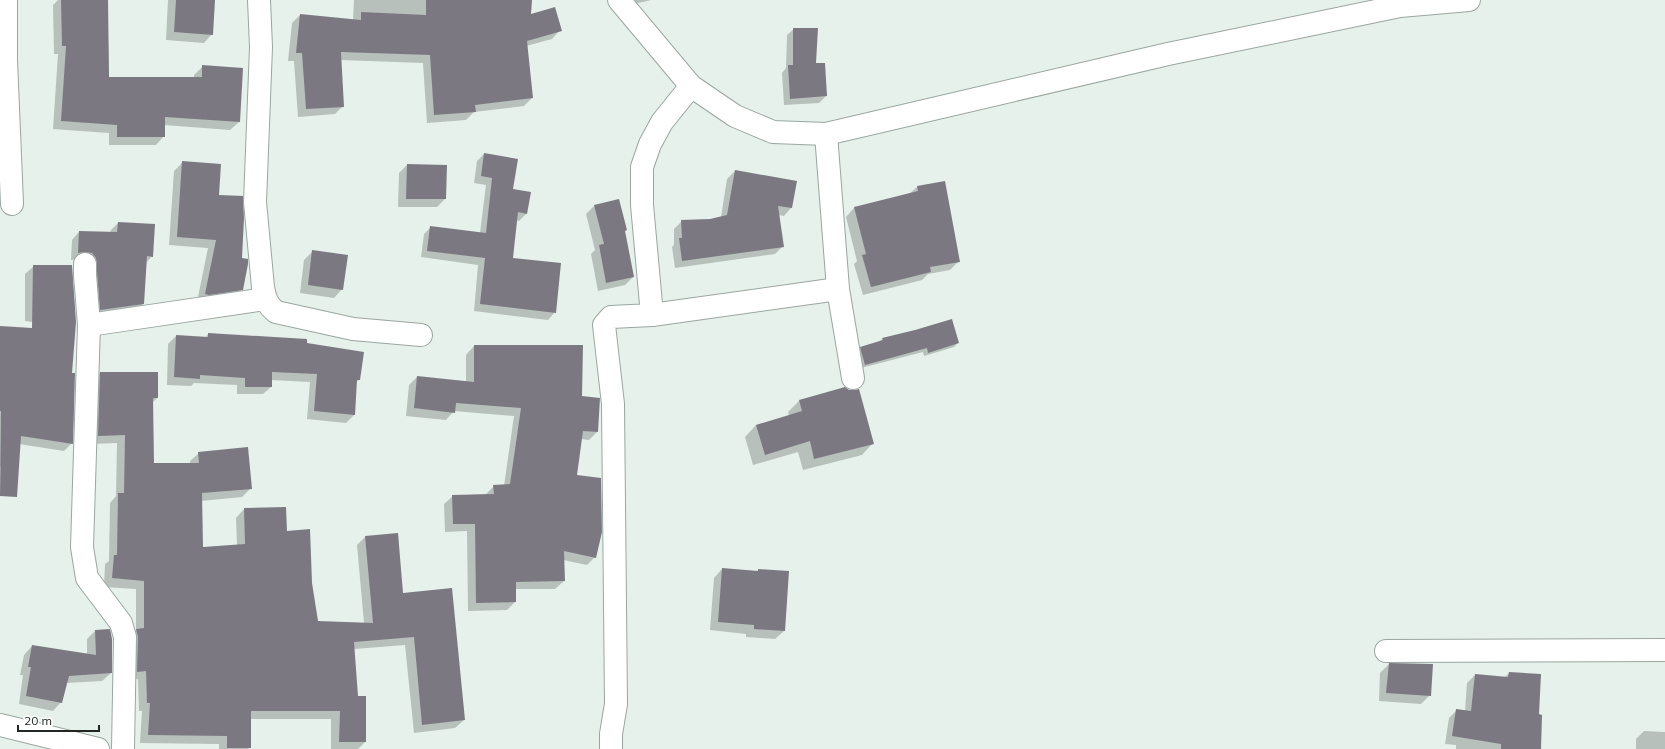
<svg xmlns="http://www.w3.org/2000/svg" width="1665" height="749" font-family="Mulish,sans-serif">
  <rect width="100%" height="100%" fill="#e5f1ea"/>
  <g fill="#0003">
    <path d="M 58,0 L 107,0 L 109,78 L 194,78 L 194,75 L 203,66 L 239,122 L 230,130 L 164,125 L 164,136 L 156,145 L 109,145 L 109,133 L 53,129 L 58,54 L 54,54 L 53,5 Z"/>
    <path d="M 168,0 L 214,0 L 212,34 L 204,43 L 166,40 Z"/>
    <path d="M 354,0 L 531,0 L 530,15 L 560,30 L 552,39 L 526,46 L 532,98 L 524,106 L 474,112 L 466,120 L 427,123 L 423,63 L 340,60 L 343,106 L 335,114 L 298,117 L 294,61 L 288,61 L 292,23 L 300,15 L 353,20 Z"/>
    <path d="M 633,0 L 651,0 L 634,4 Z"/>
    <path d="M 794,29 L 815,64 L 826,96 L 819,103 L 784,105 L 782,73 L 786,68 L 787,35 Z"/>
    <path d="M 484,154 L 512,189 L 526,214 L 519,221 L 516,220 L 512,259 L 555,312 L 548,320 L 474,311 L 478,265 L 421,257 L 424,234 L 431,227 L 480,233 L 486,185 L 474,183 L 477,161 Z"/>
    <path d="M 183,162 L 241,259 L 242,289 L 234,298 L 197,302 L 208,248 L 169,245 L 174,171 Z"/>
    <path d="M 407,165 L 445,199 L 437,207 L 398,207 L 399,173 Z"/>
    <path d="M 735,171 L 791,208 L 784,216 L 779,215 L 783,246 L 775,254 L 675,268 L 672,247 L 674,245 L 674,229 L 682,221 L 710,220 L 721,217 L 727,179 Z"/>
    <path d="M 944,182 L 958,262 L 950,270 L 928,274 L 922,280 L 863,295 L 854,264 L 857,261 L 846,217 L 854,208 L 909,194 L 917,187 Z"/>
    <path d="M 594,206 L 624,232 L 633,277 L 625,285 L 598,291 L 591,254 L 595,250 L 586,214 Z"/>
    <path d="M 118,223 L 152,256 L 146,263 L 143,304 L 136,311 L 93,317 L 77,259 L 71,260 L 72,240 L 79,232 L 110,233 L 111,230 Z"/>
    <path d="M 313,251 L 342,289 L 334,298 L 300,293 L 304,260 Z"/>
    <path d="M 34,266 L 67,327 L 25,321 L 25,274 Z"/>
    <path d="M 208,334 L 306,344 L 359,380 L 356,382 L 354,415 L 346,423 L 307,419 L 310,382 L 271,380 L 271,387 L 263,394 L 237,394 L 237,385 L 194,383 L 191,386 L 167,385 L 168,344 L 176,336 L 205,338 Z"/>
    <path d="M 882,339 L 958,343 L 954,347 L 924,356 L 923,352 L 861,368 L 857,352 L 861,348 L 879,342 Z"/>
    <path d="M 0,344 L 71,374 L 72,443 L 64,451 L 19,444 L 11,467 L 0,466 Z"/>
    <path d="M 474,346 L 581,397 L 597,432 L 589,440 L 581,439 L 576,476 L 595,557 L 587,565 L 563,560 L 564,581 L 555,589 L 515,589 L 515,602 L 507,610 L 468,611 L 467,531 L 445,532 L 444,504 L 453,496 L 486,494 L 494,486 L 504,486 L 514,416 L 454,411 L 446,420 L 406,416 L 409,385 L 417,377 L 466,382 L 466,355 Z"/>
    <path d="M 100,373 L 157,398 L 152,403 L 153,464 L 190,464 L 190,461 L 199,453 L 251,488 L 242,497 L 201,501 L 202,548 L 237,545 L 236,518 L 244,509 L 286,532 L 311,583 L 318,622 L 364,623 L 357,545 L 365,537 L 402,594 L 464,720 L 455,728 L 414,733 L 405,645 L 354,649 L 357,697 L 365,742 L 358,749 L 331,749 L 331,719 L 250,719 L 250,747 L 248,749 L 219,749 L 219,744 L 140,743 L 142,711 L 139,711 L 138,679 L 129,680 L 127,638 L 136,630 L 136,589 L 104,587 L 105,564 L 109,561 L 110,503 L 116,496 L 117,443 L 90,444 L 92,382 Z"/>
    <path d="M 845,388 L 849,391 L 873,443 L 862,455 L 803,470 L 798,452 L 753,465 L 745,437 L 756,425 L 789,416 L 788,412 L 799,401 Z"/>
    <path d="M 722,569 L 756,572 L 758,570 L 784,631 L 775,639 L 746,637 L 746,634 L 710,630 L 714,578 Z"/>
    <path d="M 109,630 L 111,673 L 102,681 L 66,683 L 61,702 L 53,711 L 19,704 L 23,675 L 20,675 L 24,655 L 32,646 L 87,655 L 87,639 L 95,631 Z"/>
    <path d="M 1389,664 L 1430,695 L 1421,704 L 1379,701 L 1380,673 Z"/>
    <path d="M 1509,673 L 1538,715 L 1540,749 L 1456,749 L 1456,745 L 1445,744 L 1449,718 L 1457,710 L 1465,711 L 1467,683 L 1475,675 L 1504,678 Z"/>
    <path d="M 1644,731 L 1665,732 L 1665,749 L 1636,749 L 1636,739 Z"/>
  </g>
  <g fill="#7c7882">
    <path d="M 61,0 L 108,0 L 109,77 L 202,77 L 202,65 L 243,68 L 240,122 L 165,117 L 165,137 L 117,137 L 117,125 L 61,121 L 66,46 L 62,46 Z"/>
    <path d="M 176,0 L 215,0 L 213,35 L 174,32 Z"/>
    <path d="M 426,0 L 532,0 L 531,14 L 555,7 L 562,31 L 527,41 L 533,98 L 475,105 L 476,112 L 434,115 L 430,55 L 341,52 L 344,107 L 306,109 L 302,53 L 296,53 L 300,14 L 361,20 L 361,12 L 426,15 Z"/>
    <path d="M 793,28 L 818,28 L 816,63 L 825,63 L 827,96 L 790,99 L 788,65 L 793,65 Z"/>
    <path d="M 484,153 L 518,159 L 513,189 L 531,192 L 527,214 L 518,212 L 513,258 L 561,263 L 556,313 L 480,304 L 485,258 L 427,251 L 430,226 L 486,233 L 492,178 L 481,176 Z"/>
    <path d="M 182,161 L 221,164 L 219,195 L 243,196 L 244,218 L 242,258 L 248,259 L 248,264 L 243,290 L 209,295 L 205,294 L 216,240 L 177,237 Z"/>
    <path d="M 407,164 L 447,165 L 446,199 L 406,199 Z"/>
    <path d="M 735,170 L 797,181 L 792,208 L 778,206 L 784,247 L 682,261 L 679,238 L 682,238 L 681,220 L 710,219 L 727,215 Z"/>
    <path d="M 945,181 L 960,262 L 930,267 L 931,272 L 871,287 L 862,255 L 866,254 L 854,207 L 918,191 L 917,186 Z"/>
    <path d="M 619,199 L 627,230 L 625,231 L 634,277 L 606,283 L 599,245 L 604,244 L 594,205 Z"/>
    <path d="M 118,222 L 155,224 L 153,257 L 147,256 L 144,304 L 100,310 L 96,258 L 92,253 L 85,252 L 78,253 L 79,231 L 117,232 Z"/>
    <path d="M 312,250 L 348,255 L 343,290 L 308,285 Z"/>
    <path d="M 33,265 L 72,265 L 76,322 L 72,373 L 75,373 L 73,444 L 21,436 L 17,497 L 0,496 L 1,411 L 0,411 L 0,326 L 32,328 Z"/>
    <path d="M 952,319 L 959,343 L 928,353 L 927,348 L 865,365 L 860,347 L 883,340 L 882,338 L 915,330 Z"/>
    <path d="M 208,333 L 307,339 L 307,343 L 364,352 L 360,380 L 357,380 L 355,415 L 314,411 L 317,374 L 272,372 L 272,387 L 245,387 L 245,378 L 200,375 L 200,379 L 174,377 L 176,335 L 208,337 Z"/>
    <path d="M 474,345 L 583,345 L 582,396 L 600,398 L 598,432 L 583,431 L 577,475 L 601,478 L 602,532 L 596,558 L 564,551 L 565,581 L 516,582 L 516,602 L 476,603 L 475,524 L 453,524 L 452,495 L 494,494 L 493,485 L 510,484 L 521,408 L 456,403 L 455,413 L 414,408 L 417,376 L 474,382 Z"/>
    <path d="M 100,372 L 158,372 L 158,398 L 153,398 L 154,463 L 199,463 L 198,452 L 248,447 L 252,489 L 202,493 L 203,547 L 245,544 L 244,508 L 286,507 L 287,531 L 310,529 L 312,583 L 318,621 L 373,623 L 365,536 L 398,533 L 403,593 L 452,588 L 465,720 L 422,725 L 414,637 L 354,642 L 358,696 L 366,696 L 366,742 L 339,742 L 340,711 L 251,711 L 251,748 L 227,748 L 227,736 L 148,735 L 150,703 L 147,703 L 146,671 L 137,672 L 138,637 L 136,629 L 144,628 L 144,581 L 112,578 L 114,555 L 117,555 L 118,493 L 124,493 L 125,435 L 98,436 Z"/>
    <path d="M 845,387 L 849,390 L 855,390 L 859,389 L 874,444 L 814,459 L 810,441 L 765,455 L 756,425 L 802,411 L 799,400 Z"/>
    <path d="M 722,568 L 758,571 L 758,569 L 789,571 L 785,631 L 754,629 L 754,625 L 718,622 Z"/>
    <path d="M 110,629 L 112,639 L 112,673 L 69,676 L 62,703 L 26,696 L 31,667 L 28,667 L 32,645 L 96,655 L 95,630 Z"/>
    <path d="M 1389,663 L 1433,664 L 1431,696 L 1386,693 Z"/>
    <path d="M 1509,672 L 1541,674 L 1539,714 L 1542,715 L 1541,749 L 1501,749 L 1501,744 L 1452,736 L 1456,709 L 1471,711 L 1475,674 L 1508,677 Z"/>
  </g>
  <g fill="none" stroke-linecap="round" stroke-linejoin="round">
    <defs>
      <g id="minor">
        <path d="M 6,0 L 6,60 L 12,204"/>
        <path d="M 259,0 L 261,47 L 255,202 L 263,287 C 265,298 267,305 276,312 L 353,329 L 421,335"/>
        <path d="M 826,134 L 838,289 L 853,378"/>
        <path d="M 85,264 L 85,275 L 89,325 L 82,547 L 87,578 L 121,623 L 125,637 L 123,749"/>
        <path d="M 652,315 L 838,289"/>
        <path d="M 89,325 L 265,299"/>
        <path d="M 1386,651 L 1665,650"/>
        <path d="M 0,725 L 98,749"/>
        <path d="M 611,749 L 611,734 L 616,704 L 613,404 L 604,325 L 611,317 L 652,315 L 642,205 L 642,167 L 650,144 L 662,122 L 691,86"/>
      </g>
      <path id="tertiary" d="M 619,0 L 691,86 L 735,116 L 773,132 L 826,134 L 1168,54 L 1400,6 L 1469,0"/>
    </defs>
    <use href="#minor" stroke="#9ba6a0" stroke-width="24"/>
    <use href="#tertiary" stroke="#9ba6a0" stroke-width="24"/>
    <use href="#minor" stroke="#fff" stroke-width="22"/>
    <use href="#tertiary" stroke="#fff" stroke-width="22"/>
  </g>
  <path d="M18 725v6h81v-6" fill="none" stroke="#232724" stroke-width="2"/>
  <text x="24" y="725" font-size="12" fill="#232724" stroke="#ffffff" stroke-width="3" paint-order="stroke">20 m</text>
</svg>
